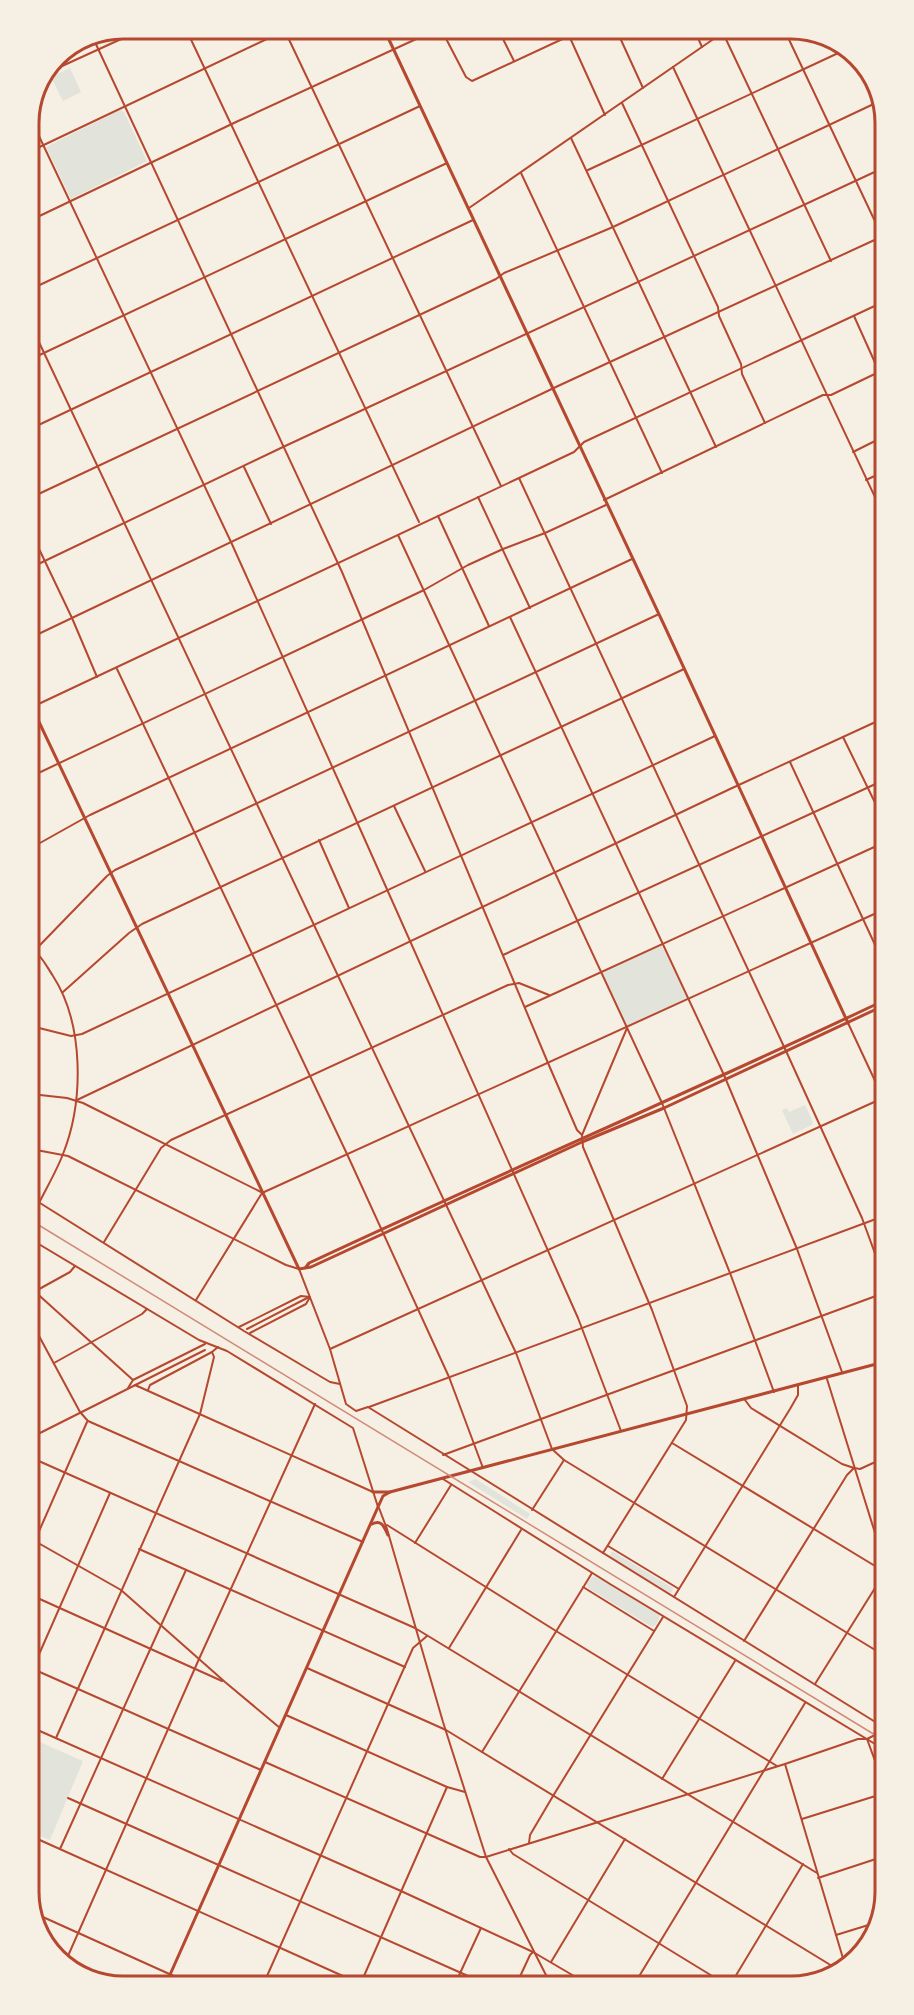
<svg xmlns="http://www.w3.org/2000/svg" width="914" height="2015" font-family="'Roboto Serif',serif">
  <rect width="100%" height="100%" fill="#f6efe4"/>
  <g fill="#e2e4dc">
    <path d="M 70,68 L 81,92 L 63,101 L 51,77 Z"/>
    <path d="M 120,110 L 124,112 L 147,161 L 71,199 L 46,147 Z"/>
    <path d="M 661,944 L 688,999 L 627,1028 L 600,972 Z"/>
    <path d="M 805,1105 L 813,1122 L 812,1125 L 793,1134 L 782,1110 L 787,1108 L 789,1112 Z"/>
    <path d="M 476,1479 L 530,1514 L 527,1519 L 468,1482 Z"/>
    <path d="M 612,1551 L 673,1588 L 672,1592 L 670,1593 L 609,1556 Z"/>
    <path d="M 596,1576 L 659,1615 C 660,1620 656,1626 652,1627 L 588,1588 L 587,1584 L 592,1577 Z"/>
    <path d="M 33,1739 L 83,1761 L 50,1840 L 33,1833 Z"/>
  </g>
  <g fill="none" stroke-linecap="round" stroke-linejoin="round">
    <g stroke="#b5482f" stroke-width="2">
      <path d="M 186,29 L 419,522"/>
      <path d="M 284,29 L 501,486"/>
      <path d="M 441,29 L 466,77 L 472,81 L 584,29"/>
      <path d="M 498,29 L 514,61"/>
      <path d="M 566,29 L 605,115"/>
      <path d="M 616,29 L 643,88"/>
      <path d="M 694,29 L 702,47"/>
      <path d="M 784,29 L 881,234"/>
      <path d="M 723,33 L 831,261"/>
      <path d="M 94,40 L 342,572 L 548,1063 L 577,1130 L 582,1135 L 583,1147 L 652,1310 L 687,1406 L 686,1420 L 603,1553"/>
      <path d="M 673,67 L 882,512"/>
      <path d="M 49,72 L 143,29"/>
      <path d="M 875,84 L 880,97"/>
      <path d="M 622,103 L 718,307 L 719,316 L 741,364 L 742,374 L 765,423"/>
      <path d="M 29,115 L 231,542 L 353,813 L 578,1318 L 621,1431"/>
      <path d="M 571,138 L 716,447"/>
      <path d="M 29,152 L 288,29"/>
      <path d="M 588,170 L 849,48"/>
      <path d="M 521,173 L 662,473"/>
      <path d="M 469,208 L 728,29"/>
      <path d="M 29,221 L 236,122 L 438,29"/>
      <path d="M 29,290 L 420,106"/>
      <path d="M 854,316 L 881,376"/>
      <path d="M 29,321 L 516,1353 L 552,1449 L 564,1460 L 885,1656"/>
      <path d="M 29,360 L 447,163"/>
      <path d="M 30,429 L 473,220"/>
      <path d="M 853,452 L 881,438"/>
      <path d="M 244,467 L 271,524"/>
      <path d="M 519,478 L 786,1051 L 862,1218 L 884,1278"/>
      <path d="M 866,480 L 881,473"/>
      <path d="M 478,497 L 530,608"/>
      <path d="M 30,498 L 496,279 L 504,273 L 613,227 L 880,101"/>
      <path d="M 604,500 L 823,395 L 831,395 L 881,371"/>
      <path d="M 438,516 L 489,626"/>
      <path d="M 30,530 L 72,618 L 97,677"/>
      <path d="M 398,535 L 662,1103 L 730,1273 L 774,1392"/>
      <path d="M 30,568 L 283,447 L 881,169"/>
      <path d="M 510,617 L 724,1075 L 797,1249 L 842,1372"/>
      <path d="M 30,638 L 558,386 L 881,237"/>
      <path d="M 117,669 L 347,1154 L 449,1377 L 483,1468"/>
      <path d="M 30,708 L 519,478 L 574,452 L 584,442 L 881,303"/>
      <path d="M 843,737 L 882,817"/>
      <path d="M 790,762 L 883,962"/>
      <path d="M 30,777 L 424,590 L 468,565 L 503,549 L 545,533 L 606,505"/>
      <path d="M 394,806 L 425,871"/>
      <path d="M 319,840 L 349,908"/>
      <path d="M 31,948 C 41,954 47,967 53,976 C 84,1024 84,1101 63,1154 C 57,1170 47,1187 39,1203"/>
      <path d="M 503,955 L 882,781"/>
      <path d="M 63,992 L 129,933 L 142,924 L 684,669"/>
      <path d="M 525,1007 L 883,843"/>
      <path d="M 31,1026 L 71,1036 L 82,1034 L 715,736"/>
      <path d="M 31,1094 L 67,1098 L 83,1103 L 261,1192"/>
      <path d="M 77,1100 L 730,789 L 882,719"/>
      <path d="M 582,1135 L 627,1028"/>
      <path d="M 262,1193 L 883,910"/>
      <path d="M 32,1198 L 244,1331 L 330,1382 L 340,1384"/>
      <path d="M 32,1240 L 199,1340 L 227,1351 L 353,1428 L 378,1507"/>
      <path d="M 104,1242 L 161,1148 L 171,1140 L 508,985 L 519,983 L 549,995"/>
      <path d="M 32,1289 L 133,1380"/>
      <path d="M 32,1293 L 70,1272 L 75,1266"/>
      <path d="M 196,1300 L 262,1193"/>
      <path d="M 32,1323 L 80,1412 L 88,1421 L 363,1542"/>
      <path d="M 239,1327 L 301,1296 L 310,1297 L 306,1304 L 250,1333"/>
      <path d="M 330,1349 L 883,1098"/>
      <path d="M 54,1363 L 142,1314 L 147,1309"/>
      <path d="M 135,1385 L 373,1492"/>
      <path d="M 128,1388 L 133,1380 L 205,1344"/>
      <path d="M 148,1390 L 150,1385 L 212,1352 L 218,1347"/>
      <path d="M 369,1407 L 884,1216"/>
      <path d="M 672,1443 L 885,1572 L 815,1684"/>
      <path d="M 443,1455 L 884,1293"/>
      <path d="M 32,1458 L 415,1628 L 817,1873"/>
      <path d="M 443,1479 L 610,1584 L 885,1750"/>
      <path d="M 532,1510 L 564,1460"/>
      <path d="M 33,1540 L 121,1590 L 225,1682 L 280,1728"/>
      <path d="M 415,1543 L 451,1485"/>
      <path d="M 33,1545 L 87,1422"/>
      <path d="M 608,1546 L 679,1589"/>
      <path d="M 139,1549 L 405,1667"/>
      <path d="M 583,1587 L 654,1631"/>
      <path d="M 33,1596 L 222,1681"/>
      <path d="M 674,1597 L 790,1409 L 798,1395 L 798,1386"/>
      <path d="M 744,1641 L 847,1475 L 854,1468 L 842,1464 L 751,1408 L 745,1400"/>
      <path d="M 449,1648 L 521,1530"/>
      <path d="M 33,1668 L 110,1493"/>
      <path d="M 307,1668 L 446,1730 L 837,1969"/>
      <path d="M 33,1669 L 261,1770"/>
      <path d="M 286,1715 L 447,1787 L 465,1792"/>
      <path d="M 33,1728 L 401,1891 L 533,1952 L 586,1983"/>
      <path d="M 56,1738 L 200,1414 L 214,1357 L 212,1352"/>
      <path d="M 482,1752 L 592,1573"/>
      <path d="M 265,1762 L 480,1857 L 485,1857"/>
      <path d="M 785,1764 L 845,1965"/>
      <path d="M 662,1779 L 735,1661"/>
      <path d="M 68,1798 L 486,1984"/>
      <path d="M 802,1819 L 885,1793"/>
      <path d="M 33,1837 L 363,1985"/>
      <path d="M 529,1843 L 530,1835 L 553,1796 L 663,1617"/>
      <path d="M 60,1849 L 186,1570"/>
      <path d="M 509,1849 L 513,1854 L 722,1982"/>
      <path d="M 818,1878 L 885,1856"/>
      <path d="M 34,1913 L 196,1986"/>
      <path d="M 836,1935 L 875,1923"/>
      <path d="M 551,1962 L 625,1839"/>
      <path d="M 64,1965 L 199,1659 L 315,1404"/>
      <path d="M 835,1972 L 843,1959"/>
      <path d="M 732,1982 L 803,1864"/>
      <path d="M 517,1983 L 530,1955 L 533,1952"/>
      <path d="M 635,1983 L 805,1703"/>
      <path d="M 455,1984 L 481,1928"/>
      <path d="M 263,1985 L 413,1648 L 427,1636"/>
      <path d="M 360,1985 L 447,1787"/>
    </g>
    <g stroke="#b5482f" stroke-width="2">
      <path d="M 31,848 L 90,815 L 632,559"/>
      <path d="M 31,958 L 39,946 L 107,876 L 115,870 L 659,614"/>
      <path d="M 848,1023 L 883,1098"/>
      <path d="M 31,1149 L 68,1156 L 286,1265 L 299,1269 L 330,1349 L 346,1404 L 356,1411 L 368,1407 L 885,1728"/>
      <path d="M 247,1329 L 309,1297"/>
      <path d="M 827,1379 L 885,1565"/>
      <path d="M 32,1437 L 205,1350"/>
      <path d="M 854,1468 L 860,1469 L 884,1458"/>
      <path d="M 379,1508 L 387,1529 L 443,1722 L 486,1857 L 550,1983"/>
      <path d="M 387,1525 L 556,1631 L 777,1766"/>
      <path d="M 867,1739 L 885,1788"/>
      <path d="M 486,1857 L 785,1764 L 858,1739 L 867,1739 L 885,1730"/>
    </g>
    <g stroke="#b5482f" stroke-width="3">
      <path d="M 384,29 L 665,627 L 848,1023"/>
      <path d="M 30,703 L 299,1269 L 311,1267 L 582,1142 L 664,1108 L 883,1006"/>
      <path d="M 306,1267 L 309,1263 C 499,1174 693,1091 883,1001"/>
      <path d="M 373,1492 L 390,1492 L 884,1362"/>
      <path d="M 372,1524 C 382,1519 384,1527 388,1535"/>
      <path d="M 165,1986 L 378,1507 L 383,1496 L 390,1492"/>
    </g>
    <path stroke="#cf8b77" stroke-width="1.5" d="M 32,1221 L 885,1741"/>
  </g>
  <path d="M0 0H914V2015H0ZM123 39H791A84 84 0 0 1 875 123V1892A84 84 0 0 1 791 1976H123A84 84 0 0 1 39 1892V123A84 84 0 0 1 123 39Z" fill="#f6efe4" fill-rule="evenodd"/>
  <path fill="none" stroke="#b5482f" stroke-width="3" d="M123 39H791A84 84 0 0 1 875 123V1892A84 84 0 0 1 791 1976H123A84 84 0 0 1 39 1892V123A84 84 0 0 1 123 39Z"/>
</svg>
